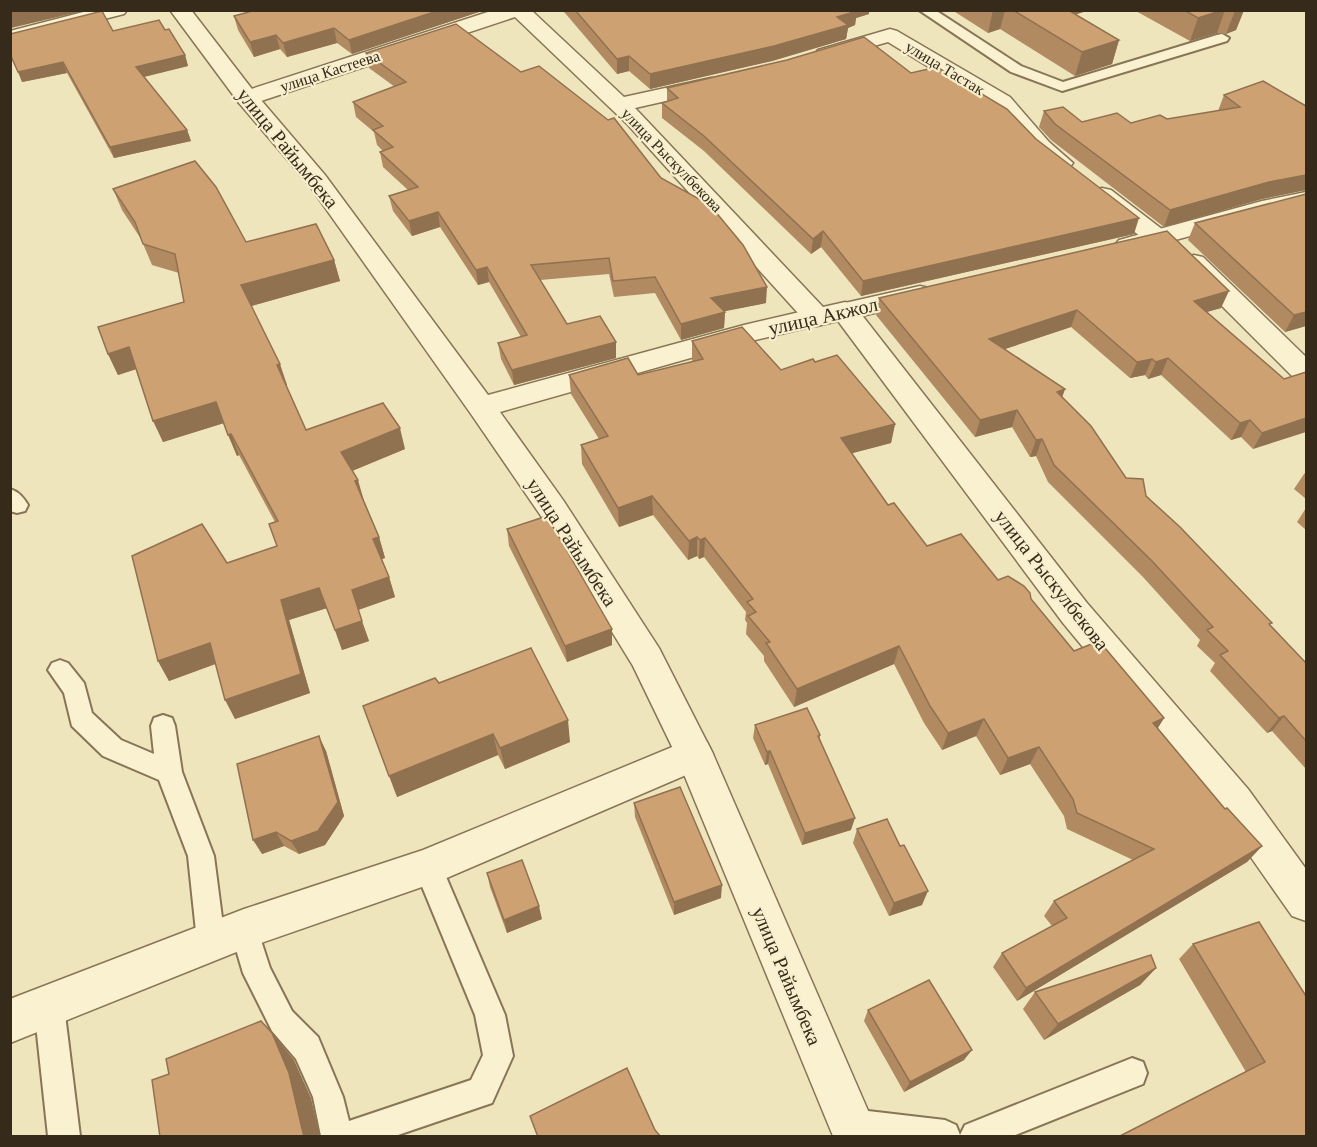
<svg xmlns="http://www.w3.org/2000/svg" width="1317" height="1147" font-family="'Times New Roman',serif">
  <rect width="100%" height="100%" fill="#efe5bd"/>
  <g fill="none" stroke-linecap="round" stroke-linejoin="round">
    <defs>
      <g id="service">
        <path d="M 919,10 L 935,10 L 1021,66 L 1063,82 L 1217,35 L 1222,34 L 1229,38 L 1227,41 L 1062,91 L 1011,72 Z"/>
        <path d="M 10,489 C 19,492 23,497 28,505 L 25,511 L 17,513 L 10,511 Z"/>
        <path d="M 60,660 L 68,663 L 84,683 L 92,713 L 121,740 L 154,754 L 151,726 L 154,718 L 163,715 L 172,718 L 175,726 L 182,772 L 214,856 L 225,941 L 221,951 L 211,955 L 201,951 L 197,941 L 188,856 L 159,780 L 103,756 L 72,726 L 64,693 L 48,670 L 52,663 Z"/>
        <path d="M 428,854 L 438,858 L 505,1015 L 513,1056 L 492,1103 L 395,1136 L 321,1136 L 313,1097 L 296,1059 L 272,1031 L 243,973 L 230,929 L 234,919 L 244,915 L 254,919 L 270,968 L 292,1011 L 318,1037 L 343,1097 L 349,1121 L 471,1080 L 483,1055 L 475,1015 L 414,867 L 418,858 Z"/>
        <path d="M 49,991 L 59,996 L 64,1006 L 80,1136 L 48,1136 L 34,1006 L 39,996 Z"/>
        <path d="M 1132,1058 L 1143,1062 L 1147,1073 L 1143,1084 L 1013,1136 L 841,1136 L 835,1125 L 840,1114 L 851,1109 L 945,1120 L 956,1125 L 960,1135 L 965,1125 Z"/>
      </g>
      <g id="minor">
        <path d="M 91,10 L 127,10 L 124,14 L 10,43 L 10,31 Z"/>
        <path d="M 494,10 L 531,10 L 624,97 L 711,78 L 719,79 L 722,84 L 719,89 L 635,108 L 823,307 L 845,302 L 854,305 L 1087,603 L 1248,789 L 1306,869 L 1306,921 L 1292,916 L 1220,813 L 1063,623 L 838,321 L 817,326 L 807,323 L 628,125 L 515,17 L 255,103 L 247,105 L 239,103 L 236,98 L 239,93 Z"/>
        <path d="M 890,29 L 897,31 L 1010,97 L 1049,142 L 1073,163 L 1069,168 L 1061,170 L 1053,168 L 1033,152 L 994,107 L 888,42 L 825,60 L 818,58 L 815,54 L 818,50 Z"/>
        <path d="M 1102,188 L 1111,190 L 1167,233 L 1171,238 L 1167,243 L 1158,246 L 1149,243 L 1093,200 L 1090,195 L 1093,190 Z"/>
        <path d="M 1194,255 L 1203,257 L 1306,357 L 1306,382 L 1296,380 L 1185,269 L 1181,263 L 1185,257 Z"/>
        <path d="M 694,738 L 707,742 L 713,754 L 707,766 L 442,880 L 244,949 L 10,1043 L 10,999 L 244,909 L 423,850 Z"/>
      </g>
      <g id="tertiary">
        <path d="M 170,10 L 191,10 L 255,93 L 325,175 L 488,395 L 744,325 L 817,308 L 827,311 L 831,317 L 827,323 L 747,342 L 500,412 L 563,500 L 659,648 L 713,754 L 879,1136 L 833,1136 L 676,755 L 633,666 L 541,516 L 471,414 L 309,185 L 239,103 Z"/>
        <path d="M 1306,192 L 1306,206 L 1274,213 L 1128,253 L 1119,250 L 1115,245 L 1119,240 L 1262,201 Z"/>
        <path d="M 920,286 L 929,288 L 933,294 L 929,300 L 845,320 L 836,317 L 832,311 L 836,305 Z"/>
      </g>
    </defs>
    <use href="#service" stroke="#877556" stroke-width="4"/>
    <use href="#minor" stroke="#877556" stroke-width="3"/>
    <use href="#tertiary" stroke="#877556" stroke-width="3"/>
    <use href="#service" fill="#faf1d0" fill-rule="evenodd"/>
    <use href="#minor" fill="#faf1d0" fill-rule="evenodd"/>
    <use href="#tertiary" fill="#faf1d0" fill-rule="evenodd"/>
  </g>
  <g fill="#b18a62">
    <path d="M 485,10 L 352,54 L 337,43 L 287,57 L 280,49 L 254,57 L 238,30 L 234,16 Z"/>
    <path d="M 561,10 L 869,10 L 869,14 L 856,18 L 855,25 L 848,28 L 846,39 L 772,61 L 650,89 L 629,71 L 617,74 L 565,13 Z"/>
    <path d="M 952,10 L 1089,10 L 1075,15 L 1119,40 L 1112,64 L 1075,76 L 1000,29 L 988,33 Z"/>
    <path d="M 1134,10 L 1244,10 L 1236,30 L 1226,34 L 1217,33 L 1190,41 Z"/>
    <path d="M 165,30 L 185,55 L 188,66 L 144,77 L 187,130 L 191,141 L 114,158 L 67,73 L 22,82 L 113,31 Z"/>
    <path d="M 366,53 L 661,178 L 766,303 L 724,311 L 725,312 L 724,328 L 681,340 L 655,293 L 614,297 L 609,274 L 540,280 L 567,324 L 616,342 L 616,358 L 514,385 L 501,359 L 498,343 L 521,337 L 489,282 L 478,285 L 440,227 L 412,236 L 393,211 L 389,196 L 408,190 L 383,167 L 380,152 L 383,151 L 377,145 L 374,132 L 356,117 L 353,102 L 395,87 L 369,68 Z"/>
    <path d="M 911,73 L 1036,139 L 1134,234 L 861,296 L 821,247 L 811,254 L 704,151 L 662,118 L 662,103 L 667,101 L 667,88 Z"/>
    <path d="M 1224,95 L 1306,106 L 1306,190 L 1262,199 L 1164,227 L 1051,140 L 1039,127 L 1044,111 L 1082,122 L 1131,123 L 1167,119 L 1218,111 Z"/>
    <path d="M 113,189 L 246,242 L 334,260 L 340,281 L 251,306 L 287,385 L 286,385 L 306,430 L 405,449 L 352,471 L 379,537 L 385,558 L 382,559 L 389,577 L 395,597 L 358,610 L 369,641 L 342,650 L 327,608 L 289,620 L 310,693 L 235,719 L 216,664 L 169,681 L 158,661 L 227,563 L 277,546 L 275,522 L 239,455 L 237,456 L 224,423 L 163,442 L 137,369 L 118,375 L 108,354 L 184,302 L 179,273 L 152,265 L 141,239 L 122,210 Z"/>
    <path d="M 1195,223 L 1306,326 L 1285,332 L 1188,240 Z"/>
    <path d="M 879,298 L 1221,308 L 1206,312 L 1284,379 L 1306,372 L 1253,449 L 1241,437 L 1231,440 L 1161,375 L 1148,379 L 1145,375 L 1130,378 L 1071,327 L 1005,349 L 1065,389 L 1062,397 L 1126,478 L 1146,496 L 1306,663 L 1306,769 L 1272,731 L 1267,733 L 1210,671 L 1215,663 L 1197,646 L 1200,640 L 1143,577 L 1048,482 L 1036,456 L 1030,457 L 1012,427 L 975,437 L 876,315 Z"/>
    <path d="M 692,341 L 781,370 L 815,362 L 895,424 L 891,443 L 852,453 L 888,505 L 927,546 L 998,580 L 1031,599 L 1074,651 L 1164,718 L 1158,728 L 1225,809 L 1262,846 L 1247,862 L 1017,1001 L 993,967 L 1002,953 L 1052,926 L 1044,916 L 1054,901 L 1133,860 L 1067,829 L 1064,816 L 1030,764 L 1000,775 L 976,736 L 942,750 L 924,723 L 894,664 L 794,707 L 764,661 L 764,656 L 746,634 L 747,623 L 745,620 L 746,612 L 704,557 L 699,559 L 697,556 L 688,560 L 653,515 L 619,527 L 582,464 L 581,445 L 599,439 L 571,394 L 569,375 L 638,375 L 693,362 L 692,360 Z"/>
    <path d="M 1306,472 L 1306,499 L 1294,489 L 1304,474 Z"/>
    <path d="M 1306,508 L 1306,530 L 1297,522 Z"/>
    <path d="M 507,529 L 612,645 L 567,662 L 509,546 Z"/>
    <path d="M 439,683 L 570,742 L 505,769 L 498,755 L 397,797 Z"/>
    <path d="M 755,725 L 820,735 L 820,739 L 851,830 L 802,845 L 768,764 L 765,765 L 753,738 Z"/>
    <path d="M 326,751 L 344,816 L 325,845 L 299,854 L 284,846 L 262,854 Z"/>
    <path d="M 634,803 L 721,898 L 674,915 L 635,817 Z"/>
    <path d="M 857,829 L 922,905 L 889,916 L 853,843 Z"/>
    <path d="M 487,873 L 542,919 L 507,933 L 490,887 Z"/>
    <path d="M 1193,944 L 1306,996 L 1306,1137 L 1246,1072 L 1179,959 Z"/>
    <path d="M 1156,968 L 1140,985 L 1044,1040 L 1023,1009 L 1035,992 Z"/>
    <path d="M 868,1010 L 964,1060 L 904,1092 L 864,1021 Z"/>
  </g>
  <g fill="#907150">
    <path d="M 16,10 L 87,10 L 11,28 L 10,12 Z"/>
    <path d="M 440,10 L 485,10 L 352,54 L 349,40 Z"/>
    <path d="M 849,10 L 869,10 L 869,14 L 856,18 L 855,25 L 848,28 L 846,39 L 772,61 L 650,89 L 650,74 Z"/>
    <path d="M 993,10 L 1005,10 L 1000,29 L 988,33 Z"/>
    <path d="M 1049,10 L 1089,10 L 1046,24 Z"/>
    <path d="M 1223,10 L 1225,10 L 1217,33 L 1190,41 L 1198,18 Z"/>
    <path d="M 1244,10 L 1236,30 L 1226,34 L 1235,11 Z"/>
    <path d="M 334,28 L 337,43 L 287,57 L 283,43 Z"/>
    <path d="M 276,35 L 280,49 L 254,57 L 250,42 Z"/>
    <path d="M 1119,40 L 1112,64 L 1075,76 L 1082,52 Z"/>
    <path d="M 185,55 L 188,66 L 139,78 L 136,67 Z"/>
    <path d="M 629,56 L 629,71 L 617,74 L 617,59 Z"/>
    <path d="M 63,62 L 67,73 L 22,82 L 18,72 Z"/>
    <path d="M 187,130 L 191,141 L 114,158 L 110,147 Z"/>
    <path d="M 1306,175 L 1306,190 L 1262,199 L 1164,227 L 1170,210 L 1269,182 Z"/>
    <path d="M 438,212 L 440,227 L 412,236 L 409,221 Z"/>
    <path d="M 1139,218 L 1134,234 L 861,296 L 863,281 Z"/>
    <path d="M 823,231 L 821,247 L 811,254 L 813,239 Z"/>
    <path d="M 334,260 L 340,281 L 248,307 L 241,285 Z"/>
    <path d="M 487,267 L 489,282 L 478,285 L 476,270 Z"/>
    <path d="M 767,287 L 766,303 L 711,314 L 711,298 Z"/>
    <path d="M 1229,291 L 1221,308 L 1186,318 L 1194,301 Z"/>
    <path d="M 1077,310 L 1071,327 L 984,356 L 989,339 Z"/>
    <path d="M 725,312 L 724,328 L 681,340 L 681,324 Z"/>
    <path d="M 1306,312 L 1306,326 L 1285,332 L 1294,315 Z"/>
    <path d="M 616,342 L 616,358 L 514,385 L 512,370 Z"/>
    <path d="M 129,347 L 139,368 L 118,375 L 108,354 Z"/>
    <path d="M 1168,358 L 1161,375 L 1148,379 L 1156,362 Z"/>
    <path d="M 1152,359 L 1145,375 L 1130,378 L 1137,362 Z"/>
    <path d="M 280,364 L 287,385 L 284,386 L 277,365 Z"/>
    <path d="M 1065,389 L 1059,406 L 1057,392 Z"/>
    <path d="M 216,402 L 224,423 L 163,442 L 153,421 Z"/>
    <path d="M 1017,410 L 1012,427 L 975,437 L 980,420 Z"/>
    <path d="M 1306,418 L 1306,432 L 1253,449 L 1262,433 Z"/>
    <path d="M 1250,420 L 1241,437 L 1231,440 L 1240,423 Z"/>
    <path d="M 895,424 L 891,443 L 838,457 L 841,438 Z"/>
    <path d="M 400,428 L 405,449 L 347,473 L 341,452 Z"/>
    <path d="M 231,434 L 239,455 L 237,456 L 228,435 Z"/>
    <path d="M 1042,439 L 1036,456 L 1030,457 L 1036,440 Z"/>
    <path d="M 358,480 L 364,501 L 355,481 Z"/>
    <path d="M 652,496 L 653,515 L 619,527 L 618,508 Z"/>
    <path d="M 379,537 L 385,558 L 379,560 L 373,539 Z"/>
    <path d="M 697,537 L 697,556 L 688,560 L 689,541 Z"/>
    <path d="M 705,538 L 704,557 L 699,559 L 700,540 Z"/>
    <path d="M 389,577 L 395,597 L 358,610 L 369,641 L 342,650 L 335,630 L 352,590 Z"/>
    <path d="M 319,588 L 327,608 L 289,620 L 310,693 L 235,719 L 225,700 L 281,600 Z"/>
    <path d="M 612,629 L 612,645 L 567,662 L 565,646 Z"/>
    <path d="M 210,643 L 220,662 L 169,681 L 158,661 Z"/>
    <path d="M 899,646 L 894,664 L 794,707 L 797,689 Z"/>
    <path d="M 1284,716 L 1272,731 L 1267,733 L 1279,718 Z"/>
    <path d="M 1164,718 L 1153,735 L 1153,723 Z"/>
    <path d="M 984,719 L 976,736 L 942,750 L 948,733 Z"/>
    <path d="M 568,720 L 570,742 L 505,769 L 500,748 Z"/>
    <path d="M 493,734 L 498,755 L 397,797 L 389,776 Z"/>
    <path d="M 319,736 L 326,751 L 344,816 L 325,845 L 299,854 L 291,841 Z"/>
    <path d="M 1039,747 L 1030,764 L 1000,775 L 1008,758 Z"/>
    <path d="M 770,751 L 768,764 L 765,765 L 767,752 Z"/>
    <path d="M 855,818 L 851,830 L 802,845 L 805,833 Z"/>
    <path d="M 276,832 L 284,846 L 262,854 L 253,840 Z"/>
    <path d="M 1262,846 L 1247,862 L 1017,1001 L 1026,988 Z"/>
    <path d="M 722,885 L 721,898 L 674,915 L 674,902 Z"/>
    <path d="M 928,891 L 922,905 L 889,916 L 894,903 Z"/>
    <path d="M 539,906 L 542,919 L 507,933 L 504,920 Z"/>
    <path d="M 1156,968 L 1140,985 L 1044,1040 L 1058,1024 Z"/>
    <path d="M 272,1033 L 294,1060 L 311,1098 L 320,1137 L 304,1137 Z"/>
    <path d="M 972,1050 L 964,1060 L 904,1092 L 910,1082 Z"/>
  </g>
  <g fill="#cea172" stroke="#907150" stroke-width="1.5">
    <path d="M 256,10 L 440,10 L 349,40 L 334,28 L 283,43 L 276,35 L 250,42 L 234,16 Z"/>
    <path d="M 575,10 L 856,10 L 857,11 L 837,17 L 848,25 L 774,46 L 650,74 L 629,56 L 617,59 Z"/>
    <path d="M 1013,10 L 1068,10 L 1119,40 L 1082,52 Z"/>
    <path d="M 1184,10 L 1223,10 L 1198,18 Z"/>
    <path d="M 102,11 L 113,31 L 159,20 L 165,30 L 169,29 L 185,55 L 136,67 L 187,130 L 110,147 L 63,62 L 18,72 L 10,54 L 10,34 Z"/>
    <path d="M 456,24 L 521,72 L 539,66 L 608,120 L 614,118 L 661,178 L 710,205 L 743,245 L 767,287 L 711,298 L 725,312 L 681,324 L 655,277 L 613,281 L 609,258 L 531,265 L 567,324 L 600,316 L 616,342 L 512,370 L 498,343 L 527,335 L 487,267 L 476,270 L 438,212 L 409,221 L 389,196 L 418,187 L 380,152 L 393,147 L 373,130 L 383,126 L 353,102 L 406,82 L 366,53 Z"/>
    <path d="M 864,37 L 911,73 L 937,67 L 1007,109 L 1036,139 L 1139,218 L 863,281 L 823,231 L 813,239 L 704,136 L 662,103 L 678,98 L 667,88 L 787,60 Z"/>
    <path d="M 1263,81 L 1306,106 L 1306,175 L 1269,182 L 1170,210 L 1055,124 L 1044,111 L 1063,107 L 1082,122 L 1117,113 L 1131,123 L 1160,115 L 1167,119 L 1240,107 L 1224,95 Z"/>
    <path d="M 195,161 L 216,187 L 246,242 L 316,224 L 334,260 L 241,285 L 280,364 L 277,365 L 306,430 L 383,403 L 400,428 L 341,452 L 358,480 L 355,481 L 379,537 L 373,539 L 389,577 L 352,590 L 362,621 L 335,630 L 319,588 L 281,600 L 301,674 L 225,700 L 210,643 L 158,661 L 132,556 L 202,524 L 227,563 L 277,546 L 269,524 L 278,521 L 231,434 L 228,435 L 216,402 L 153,421 L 129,347 L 108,354 L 98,327 L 184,302 L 175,254 L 143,244 L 135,222 L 113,189 Z"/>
    <path d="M 1306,194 L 1306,312 L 1294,315 L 1195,223 Z"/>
    <path d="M 1167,231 L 1229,291 L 1194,301 L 1284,379 L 1306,372 L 1306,418 L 1262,433 L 1250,420 L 1240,423 L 1168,358 L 1156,362 L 1152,359 L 1137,362 L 1077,310 L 989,339 L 1065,389 L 1057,392 L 1091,426 L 1126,478 L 1143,479 L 1146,496 L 1180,527 L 1272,623 L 1269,624 L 1306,663 L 1306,741 L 1284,716 L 1279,718 L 1220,655 L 1228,651 L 1207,630 L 1213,627 L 1152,561 L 1054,465 L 1042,439 L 1036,440 L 1017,410 L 980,420 L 879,298 Z"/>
    <path d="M 742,327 L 781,370 L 813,359 L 815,362 L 837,355 L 895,424 L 841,438 L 888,505 L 894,503 L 927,546 L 961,534 L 998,580 L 1008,576 L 1024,586 L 1030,593 L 1031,599 L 1074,651 L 1099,641 L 1164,718 L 1153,723 L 1225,809 L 1227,808 L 1262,846 L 1026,988 L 1002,953 L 1067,918 L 1054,901 L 1154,849 L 1077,813 L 1073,799 L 1039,747 L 1008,758 L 984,719 L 948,733 L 930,706 L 899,646 L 797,689 L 766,643 L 770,642 L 748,616 L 756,612 L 747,602 L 753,599 L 705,538 L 700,540 L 697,537 L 689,541 L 652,496 L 618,508 L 581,445 L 608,436 L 569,375 L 628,358 L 638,375 L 703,359 L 692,341 Z"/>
    <path d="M 547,516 L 612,629 L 565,646 L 507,529 Z"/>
    <path d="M 531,648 L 568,720 L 500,748 L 493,734 L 389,776 L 363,706 L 435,678 L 439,683 Z"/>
    <path d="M 807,708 L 820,735 L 818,736 L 855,818 L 805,833 L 770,751 L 767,752 L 755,725 Z"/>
    <path d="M 319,736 L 338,802 L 318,831 L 291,841 L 276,832 L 253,840 L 237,764 Z"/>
    <path d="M 680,787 L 722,885 L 674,902 L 634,803 Z"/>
    <path d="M 887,819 L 900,846 L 904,845 L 928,891 L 894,903 L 857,829 Z"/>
    <path d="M 522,860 L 539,906 L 504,920 L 487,873 Z"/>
    <path d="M 1259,922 L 1306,996 L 1306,1137 L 1118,1137 L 1265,1062 L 1193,944 Z"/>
    <path d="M 1151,955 L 1156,968 L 1058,1024 L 1035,992 Z"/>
    <path d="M 929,980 L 972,1050 L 910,1082 L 868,1010 Z"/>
    <path d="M 261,1021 L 272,1033 L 289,1073 L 304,1137 L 160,1137 L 152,1080 L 169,1074 L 166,1059 Z"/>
    <path d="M 627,1068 L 655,1130 L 661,1137 L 538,1137 L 530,1116 Z"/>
  </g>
  <g text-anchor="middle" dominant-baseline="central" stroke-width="4.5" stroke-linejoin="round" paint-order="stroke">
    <g font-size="16" fill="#362b1b" stroke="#f6eecd">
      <text transform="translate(945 68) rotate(31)">улица Тастак</text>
      <text transform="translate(330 71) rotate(-18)">улица Кастеева</text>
      <text transform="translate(672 160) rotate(46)">улица Рыскулбекова</text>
    </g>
    <g font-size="20" fill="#362b1b" stroke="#f6eecd">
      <text transform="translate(288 148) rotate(51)">улица Райымбека</text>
      <text transform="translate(823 316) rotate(-13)">улица Акжол</text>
      <text transform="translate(572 542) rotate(57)">улица Райымбека</text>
      <text transform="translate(1052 580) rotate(52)">улица Рыскулбекова</text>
      <text transform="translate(787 976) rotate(67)">улица Райымбека</text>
    </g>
  </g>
  <rect width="1317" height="1147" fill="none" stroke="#362b1b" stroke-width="24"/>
</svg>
